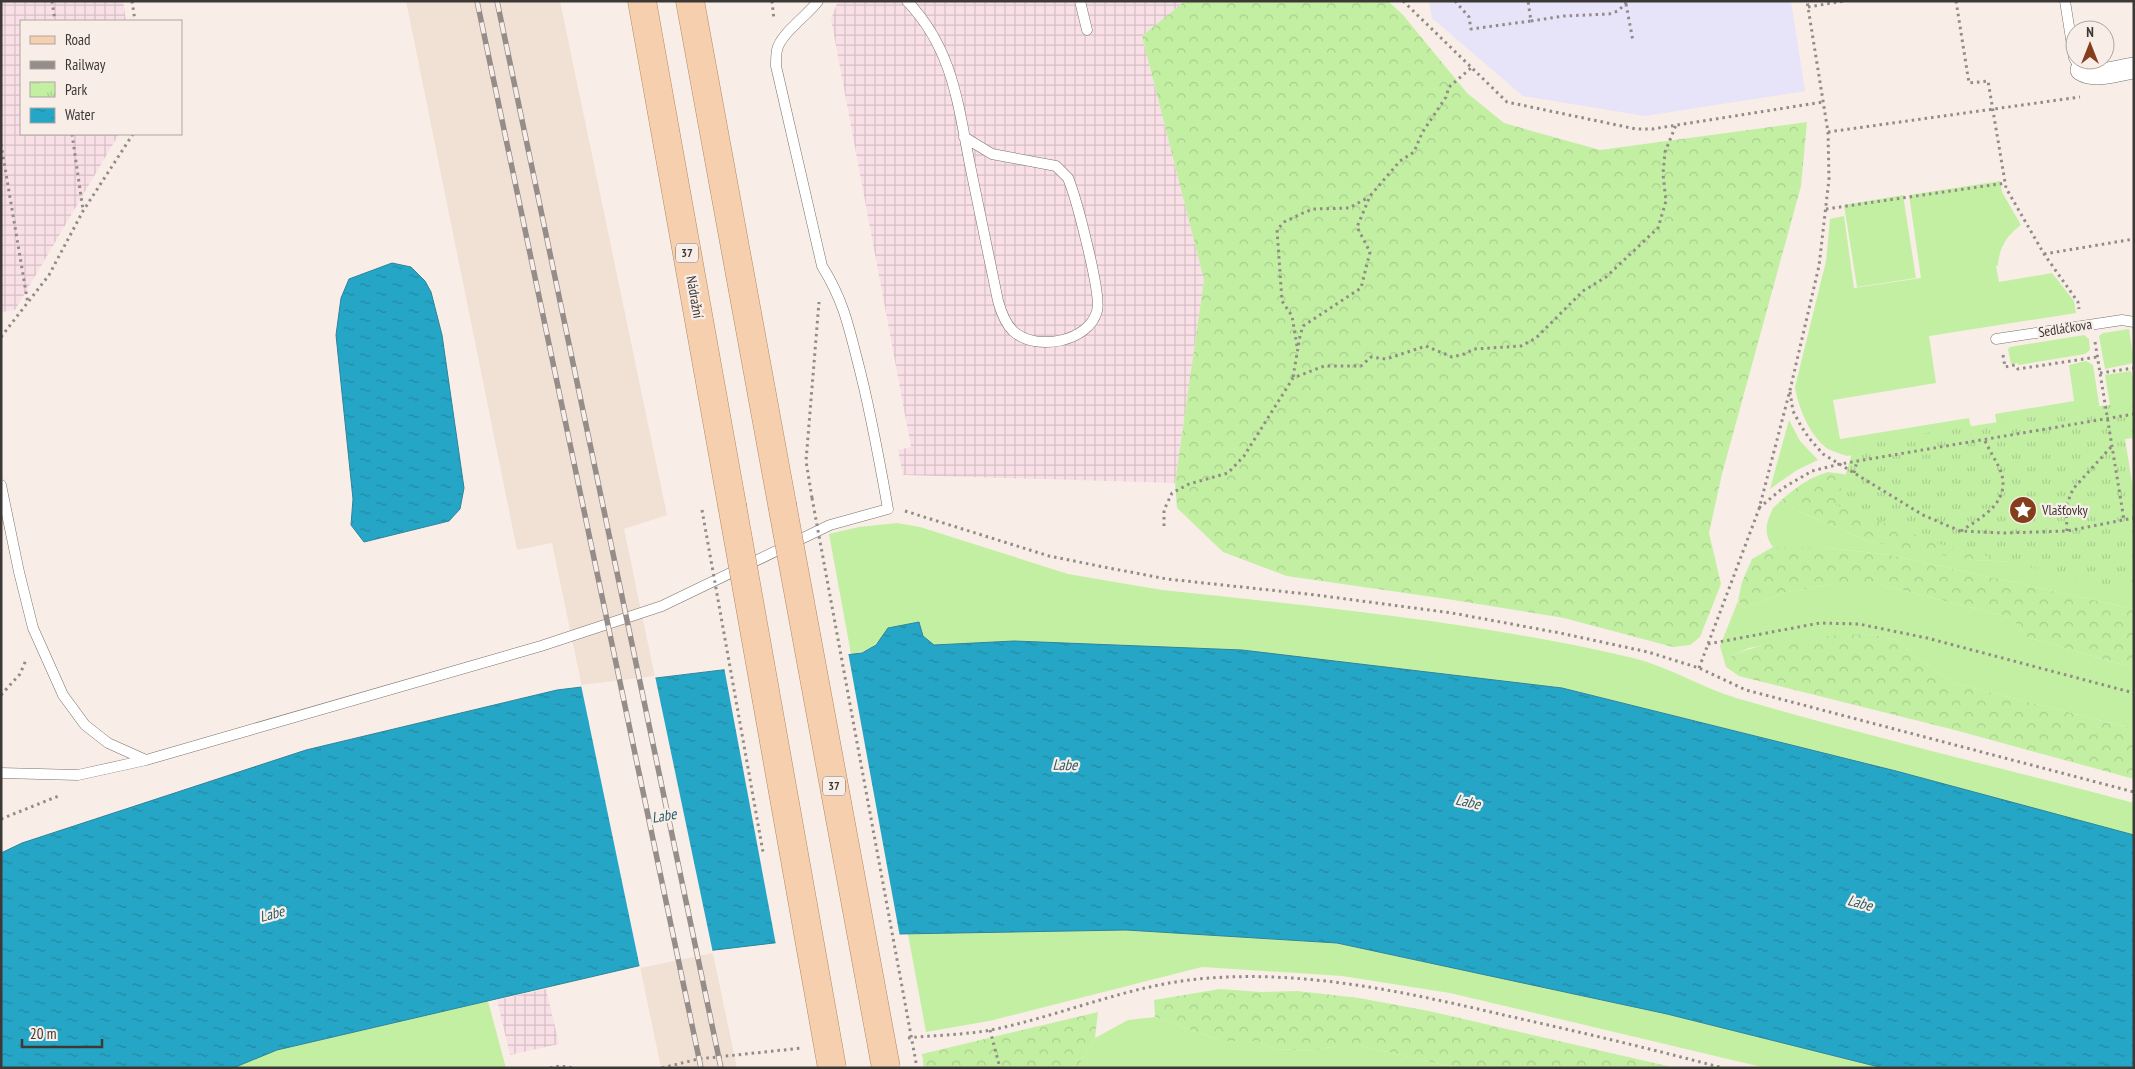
<svg xmlns="http://www.w3.org/2000/svg" width="2135" height="1069" font-family="'PT Sans Narrow',sans-serif">
<style>
.built{fill:#f1e1d5}
.industrial{fill:url(#industrial-grid)}
.education{fill:#e7e3f9}
.grass{fill:#c3efa3}
.forest{fill:url(#forest-crowns)}
.park{fill:url(#park-tufts)}
.water{fill:url(#water-ripples);stroke:#2d859b}
.pier{fill:#f8eee7}
.lines{fill:none;stroke-linecap:round;stroke-linejoin:round}
.lane-casing{stroke:#79716a;stroke-width:11}
.street-casing{stroke:#79716a;stroke-width:22}
.primary-casing{stroke:#b18761;stroke-width:29}
.path{stroke:#928b87;stroke-width:3;stroke-dasharray:2.5 4;stroke-linecap:butt}
.lane{stroke:#fff;stroke-width:10}
.street{stroke:#fff;stroke-width:21}
.primary{stroke:#f6d0ae;stroke-width:28}
.rail-casing{stroke:#948d89;stroke-width:5.5}
.rail{stroke:#f8eee7;stroke-width:4;stroke-dasharray:11;stroke-linecap:butt}
.primary-bridge-casing{stroke:#b18761;stroke-width:29;stroke-linecap:butt}
.path-bridge{stroke:#928b87;stroke-width:3;stroke-dasharray:2.5 4;stroke-linecap:butt}
.primary-bridge{stroke:#f6d0ae;stroke-width:28}
.labels{text-anchor:middle;stroke-width:4.5;stroke-linejoin:round;paint-order:stroke}
.shield{fill:#f8eee7;stroke:#746f6b;stroke-width:1}
.shield-label{font-size:12px;font-weight:bold;fill:#3c3836}
.street-label{font-size:14px;fill:#3c3836;stroke:#f8eee7}
.poi-label{font-size:14px;fill:#3c3836;stroke:#f8eee7;text-anchor:start}
.water-label{font-size:15px;font-style:italic;fill:#2b5c6a;stroke:#f8eee7}
</style>
<defs>
<pattern id="industrial-grid" width="8" height="8" patternUnits="userSpaceOnUse" patternTransform="scale(1.25)"><rect width="8" height="8" fill="#f9dfe6"/><path d="M0 4h8M4 0v8" fill="none" stroke="#d6c0c6"/></pattern>
<pattern id="forest-crowns" width="20" height="18" patternUnits="userSpaceOnUse" patternTransform="scale(1.25)"><rect width="20" height="18" fill="#c3efa3"/><path d="M2 6a3 3 0 1 1 6 0M12 15a3 3 0 1 1 6 0" fill="none" stroke="#a8ce8d"/></pattern>
<pattern id="park-tufts" width="24" height="20" patternUnits="userSpaceOnUse" patternTransform="scale(1.25)"><rect width="24" height="20" fill="#c3efa3"/><path d="M3 7l-1-3M5 7V3M7 7l1-3M15 17l-1-3M17 17v-4M19 17l1-3" fill="none" stroke="#a8ce8d"/></pattern>
<pattern id="water-ripples" width="26" height="14" patternUnits="userSpaceOnUse" patternTransform="scale(1.25)"><rect width="26" height="14" fill="#26a6c6"/><path d="M2 4q2-2 4 0t4 0M15 11q2-2 4 0t4 0" fill="none" stroke="#2288a2"/></pattern>
</defs>
<rect width="100%" height="100%" fill="#f8eee7"/>
<!-- built -->
<path class="built" d="M406 1H560L667 515 624 529 737 1068H661L552 543 517 550Z"/>
<!-- industrial -->
<path class="industrial" d="M1 1H123L126 21H21V134H119L15 310 1 312Z
M838 1H1185L1142 36 1204 280 1175 483 903 475 898 450 911 447 831 19Z
M546 989 559 1044 510 1055 497 1000Z"/>
<!-- education -->
<path class="education" d="M1429 1H1791L1805 91 1645 116 1523 96 1432 18Z"/>
<!-- grass -->
<path class="grass" d="M2000 181 2002 192 2021 225C2007 235 1999 248 1998 265L1996 266 1999 282 2052 273 2074 301 2076 313 1929 336 1936 383 1833 400 1840 439 1969 418 1973 436 1847 456C1839 453 1828 451 1822 444 1808 431 1798 406 1795 387L1826 261 1830 219 1844 216 1854 288 1921 278 1909 195Z
M1903 195 1916 278 1857 287 1844 205Z
M2129 329 2134 363 2105 369 2099 336 2103 333Z
M2084 335 2089 339 2090 350 2085 354 2019 365 2017 363 2011 364 2008 349 2010 347Z
M2086 361 2093 365 2100 410 1998 432 1995 414 2074 401 2069 365Z
M2131 371 2134 383V409L2111 411 2105 375Z
M1789 420 1800 441 1818 460 1797 470 1770 489Z
M1773 508H1791L1865 540 1974 560 2036 563 2134 548V609L1890 555 1821 547H1773C1763 533 1766 523 1773 508Z
M897 523 920 527 1068 574 1162 590C1320 607 1479 622 1633 658 1669 667 1701 687 1736 698 1868 736 2001 768 2134 803V835L1896 771 1562 688 1242 650 1014 641 934 645 923 636 920 623 888 628C878 643 870 652 851 654L829 534 859 527Z
M1832 584H1878L2012 618 2027 637 2134 668V729L1953 683 1918 659 1897 640 1870 634 1787 641 1749 648 1730 657 1726 667 1720 646 1738 601 1744 608 1783 593Z
M1126 930 1337 943 1667 1014 1883 1068H1766L1450 993 1342 976 1202 967 989 1021 926 1032 908 934Z
M488 1001 506 1068H233L277 1050Z
M1155 1017 1221 1041H1258L1276 1049 1313 1051 1336 1046H1361L1457 1068H1077L1095 1038 1128 1020Z"/>
<!-- forest -->
<path class="forest" d="M1185 1H1388L1403 15 1467 93 1504 123 1600 150 1807 122 1801 186 1722 474 1709 533 1721 584 1700 637 1690 645 1673 647 1564 618 1447 599 1287 576 1223 552 1177 508 1175 483 1204 280 1142 36Z
M1828 472 1843 474 2036 563 1974 560 1915 551 1865 540 1791 508H1773C1790 492 1805 479 1828 472Z
M1773 547H1821L1890 555 2134 609V668L2027 637 2012 618 1878 584H1832L1783 593 1744 608 1738 600 1742 582 1752 559Z
M1870 634 1897 640 1918 659 1953 683 2134 729V779L1951 729 1739 676 1726 667 1730 657C1773 637 1823 636 1870 634Z
M1220 989 1261 992 1297 991 1359 998 1429 1011 1676 1068H1457L1361 1046H1336L1313 1051 1276 1049 1258 1041H1221L1155 1017 1154 1000Z
M1098 1012 1095 1038 1077 1068H924L922 1054Z"/>
<!-- park -->
<path class="park" d="M2134 401V438L2125 439 2134 495V594L1940 544 1836 505 1855 444Z"/>
<!-- water -->
<path class="water" d="M392 263 411 267 425 281 431 292 442 335 464 488 460 509 449 521 364 542 351 525 353 499 336 335 341 298 349 279Z
M919 622 923 636 934 645 1014 641 1242 650 1562 688 1896 771 2134 835V1068H1883L1667 1014 1337 943 1126 930 841 935 698 952 277 1050 233 1068H1V853L22 843 306 750 557 690 862 653 876 645 888 628Z"/>
<!-- pier -->
<path class="pier" d="M848 652 900 937H841L776 945 724 667Z
M655 676 713 953 640 968 581 685Z"/>
<g class="lines">
<!-- lane casing -->
<g class="lane-casing">
<path id="lane" d="M907 1C954 50 958 106 971 170 980 213 989 257 998 301 1001 312 1005 323 1013 331 1036 352 1089 342 1097 311 1102 295 1076 197 1068 178L1056 166 992 154 964 137
M1080 1 1087 30
M2065 1 2074 58 2081 70
M1996 339 2122 320 2134 322
M1 485 19 572 33 628 63 695 85 725 108 743 146 760
M1 773 78 775 146 760 541 646 662 606 830 525 888 509C879 458 870 408 857 359 848 323 842 298 822 266L776 66C776 61 776 55 777 50 780 34 808 15 818 1"/>
</g>
<!-- street casing -->
<g class="street-casing">
<path id="street" d="M2081 70C2095 79 2118 70 2134 68"/>
</g>
<!-- primary casing -->
<g class="primary-casing">
<path id="primary" d="M642 1 732 505
M690 1 782 504"/>
</g>
<!-- path -->
<path class="path" d="M52 1 55 21
M132 1 135 21
M772 1 774 20
M1403 1 1507 102 1636 129H1652L1823 102
M1455 1 1469 17 1471 29 1531 21 1528 1
M1956 1 1969 83 1988 81 2006 188 2044 254 2078 302 2079 309
M1626 4 1633 41
M1808 7 1844 1
M1531 21 1564 16 1609 14 1618 11 1628 1
M1828 132 2080 97
M72 134 83 210
M1 144 28 304
M1826 209 2006 183
M2044 254 2134 239
M1 337 49 275 83 211 133 134
M2095 342 2124 520
M1297 346 1292 316 1282 301 1277 230 1284 222 1303 213 1313 209 1349 208 1369 197
M2003 355 2005 367 2015 365 2018 369 2097 357
M2100 373 2134 368
M1293 377 1300 336 1303 326 1361 288 1370 252 1357 227 1370 196 1400 161 1414 152 1422 133 1446 97 1449 87 1471 68
M1790 392 1793 411 1801 426 1809 438 1823 454 1923 515 1960 531 2004 533 2067 531 2134 518
M1854 473 1857 461
M812 498 806 461 819 302
M1759 508 1783 488 1812 471 1840 464 2134 414
M905 511 1049 556 1109 568 1167 579 1316 595 1452 613 1560 633 1648 652 1699 668 1746 690 2134 792
M1164 526V510L1172 493 1189 484 1228 473 1244 456 1293 378 1324 366H1361L1371 357 1386 359 1426 346 1452 357 1464 354 1474 349 1521 346 1536 338 1583 291 1606 277 1658 228 1666 201 1663 174 1665 152 1676 125
M1961 531C1984 516 2014 500 1999 467 1994 458 1989 449 1984 439
M2067 531 2066 506 2073 489 2111 447
M1708 644 1820 623 1859 624 1927 638 2134 693
M1699 668 1759 509 1790 390 1819 266 1829 179 1828 132 1807 1
M1 695 20 674 26 660
M1 819 61 795
M990 1030 1000 1068
M908 1038C935 1035 964 1035 991 1030 1060 1016 1127 986 1198 979 1303 969 1406 992 1508 1016 1580 1032 1652 1049 1723 1068
M550 1068 560 1066 574 1068
M662 1068 698 1059 802 1048"/>
<!-- lane -->
<use href="#lane" class="lane"/>
<!-- street -->
<use href="#street" class="street"/>
<!-- primary -->
<use href="#primary" class="primary"/>
<!-- rail casing -->
<g class="rail-casing">
<path id="rail" d="M477 1 701 1068
M497 1 721 1068"/>
</g>
<!-- rail -->
<use href="#rail" class="rail"/>
<!-- primary-bridge casing -->
<g class="primary-bridge-casing">
<path id="primary-bridge" d="M782 504 886 1068
M732 505 832 1068"/>
</g>
<!-- path-bridge -->
<path class="path-bridge" d="M812 498 917 1068
M702 510 763 852"/>
<!-- primary-bridge -->
<use href="#primary-bridge" class="primary-bridge"/>
</g>
<!-- icons -->
<defs>
<g id="sight-disc" transform="scale(1.4375)"><circle r="9.5" fill="#853e1c" stroke="#f8eee7"/><path d="M0-6L1.8-2.2L6-1.7L2.9 1.2L3.7 5.4L0 3.3L-3.7 5.4L-2.9 1.2L-6-1.7L-1.8-2.2Z" fill="#fff"/></g>
</defs>
<g fill-rule="evenodd">
<use href="#sight-disc" x="2023" y="510"/>
</g>
<g class="labels">
<!-- shield labels -->
<g class="shield">
<rect x="676" y="243.5" width="22" height="19" rx="4"/>
<rect x="823" y="776.5" width="22" height="19" rx="4"/>
</g>
<g class="shield-label">
<text x="687" y="257">37</text>
<text x="834" y="790">37</text>
</g>
<!-- street labels -->
<g class="street-label">
<text transform="translate(695 297) rotate(80)" y="5">Nádražní</text>
<text transform="translate(2065 328) rotate(-9)" y="5">Sedláčkova</text>
</g>
<!-- poi labels -->
<g class="poi-label">
<text x="2042" y="515">Vlašťovky</text>
</g>
<!-- water labels -->
<g class="water-label">
<text transform="translate(1065 765) rotate(1)" y="5">Labe</text>
<text transform="translate(1468 802) rotate(12)" y="5">Labe</text>
<text transform="translate(664 816) rotate(-10)" y="5">Labe</text>
<text transform="translate(1860 903) rotate(15)" y="5">Labe</text>
<text transform="translate(272 914) rotate(-15)" y="5">Labe</text>
</g>
</g>
<!-- border -->
<rect width="2135" height="1069" fill="none" stroke="#3c3836" stroke-width="5"/>
<!-- legend -->
<rect x="20" y="20" width="162" height="115" fill="#f8eee7" stroke="#ada5a0"/>
<rect x="30" y="36" width="25" height="8" fill="#f6d0ae" stroke="#ada5a0"/>
<text x="65" y="45" font-size="15" fill="#3c3836">Road</text>
<rect x="30" y="61" width="25" height="8" fill="#948d89" stroke="#ada5a0"/>
<text x="65" y="70" font-size="15" fill="#3c3836">Railway</text>
<rect x="30" y="82" width="25" height="15" fill="url(#park-tufts)" stroke="#ada5a0"/>
<text x="65" y="95" font-size="15" fill="#3c3836">Park</text>
<rect x="30" y="108" width="25" height="15" fill="url(#water-ripples)" stroke="#ada5a0"/>
<text x="65" y="120" font-size="15" fill="#3c3836">Water</text>
<!-- north arrow -->
<g transform="translate(2090 45)"><circle r="24" fill="#f8eee7" stroke="#ada5a0"/>
<path d="M0-4L9 19L0 12L-9 19Z" fill="#853e1c"/>
<text y="-8" font-size="14" font-weight="bold" text-anchor="middle" fill="#3c3836">N</text>
</g>
<!-- scale -->
<path d="M22 1039v8h80v-8" fill="none" stroke="#3c3836" stroke-width="2.5"/>
<text x="30" y="1039" font-size="15" fill="#3c3836" stroke="#f8eee7" stroke-width="4" paint-order="stroke">20 m</text>
</svg>
